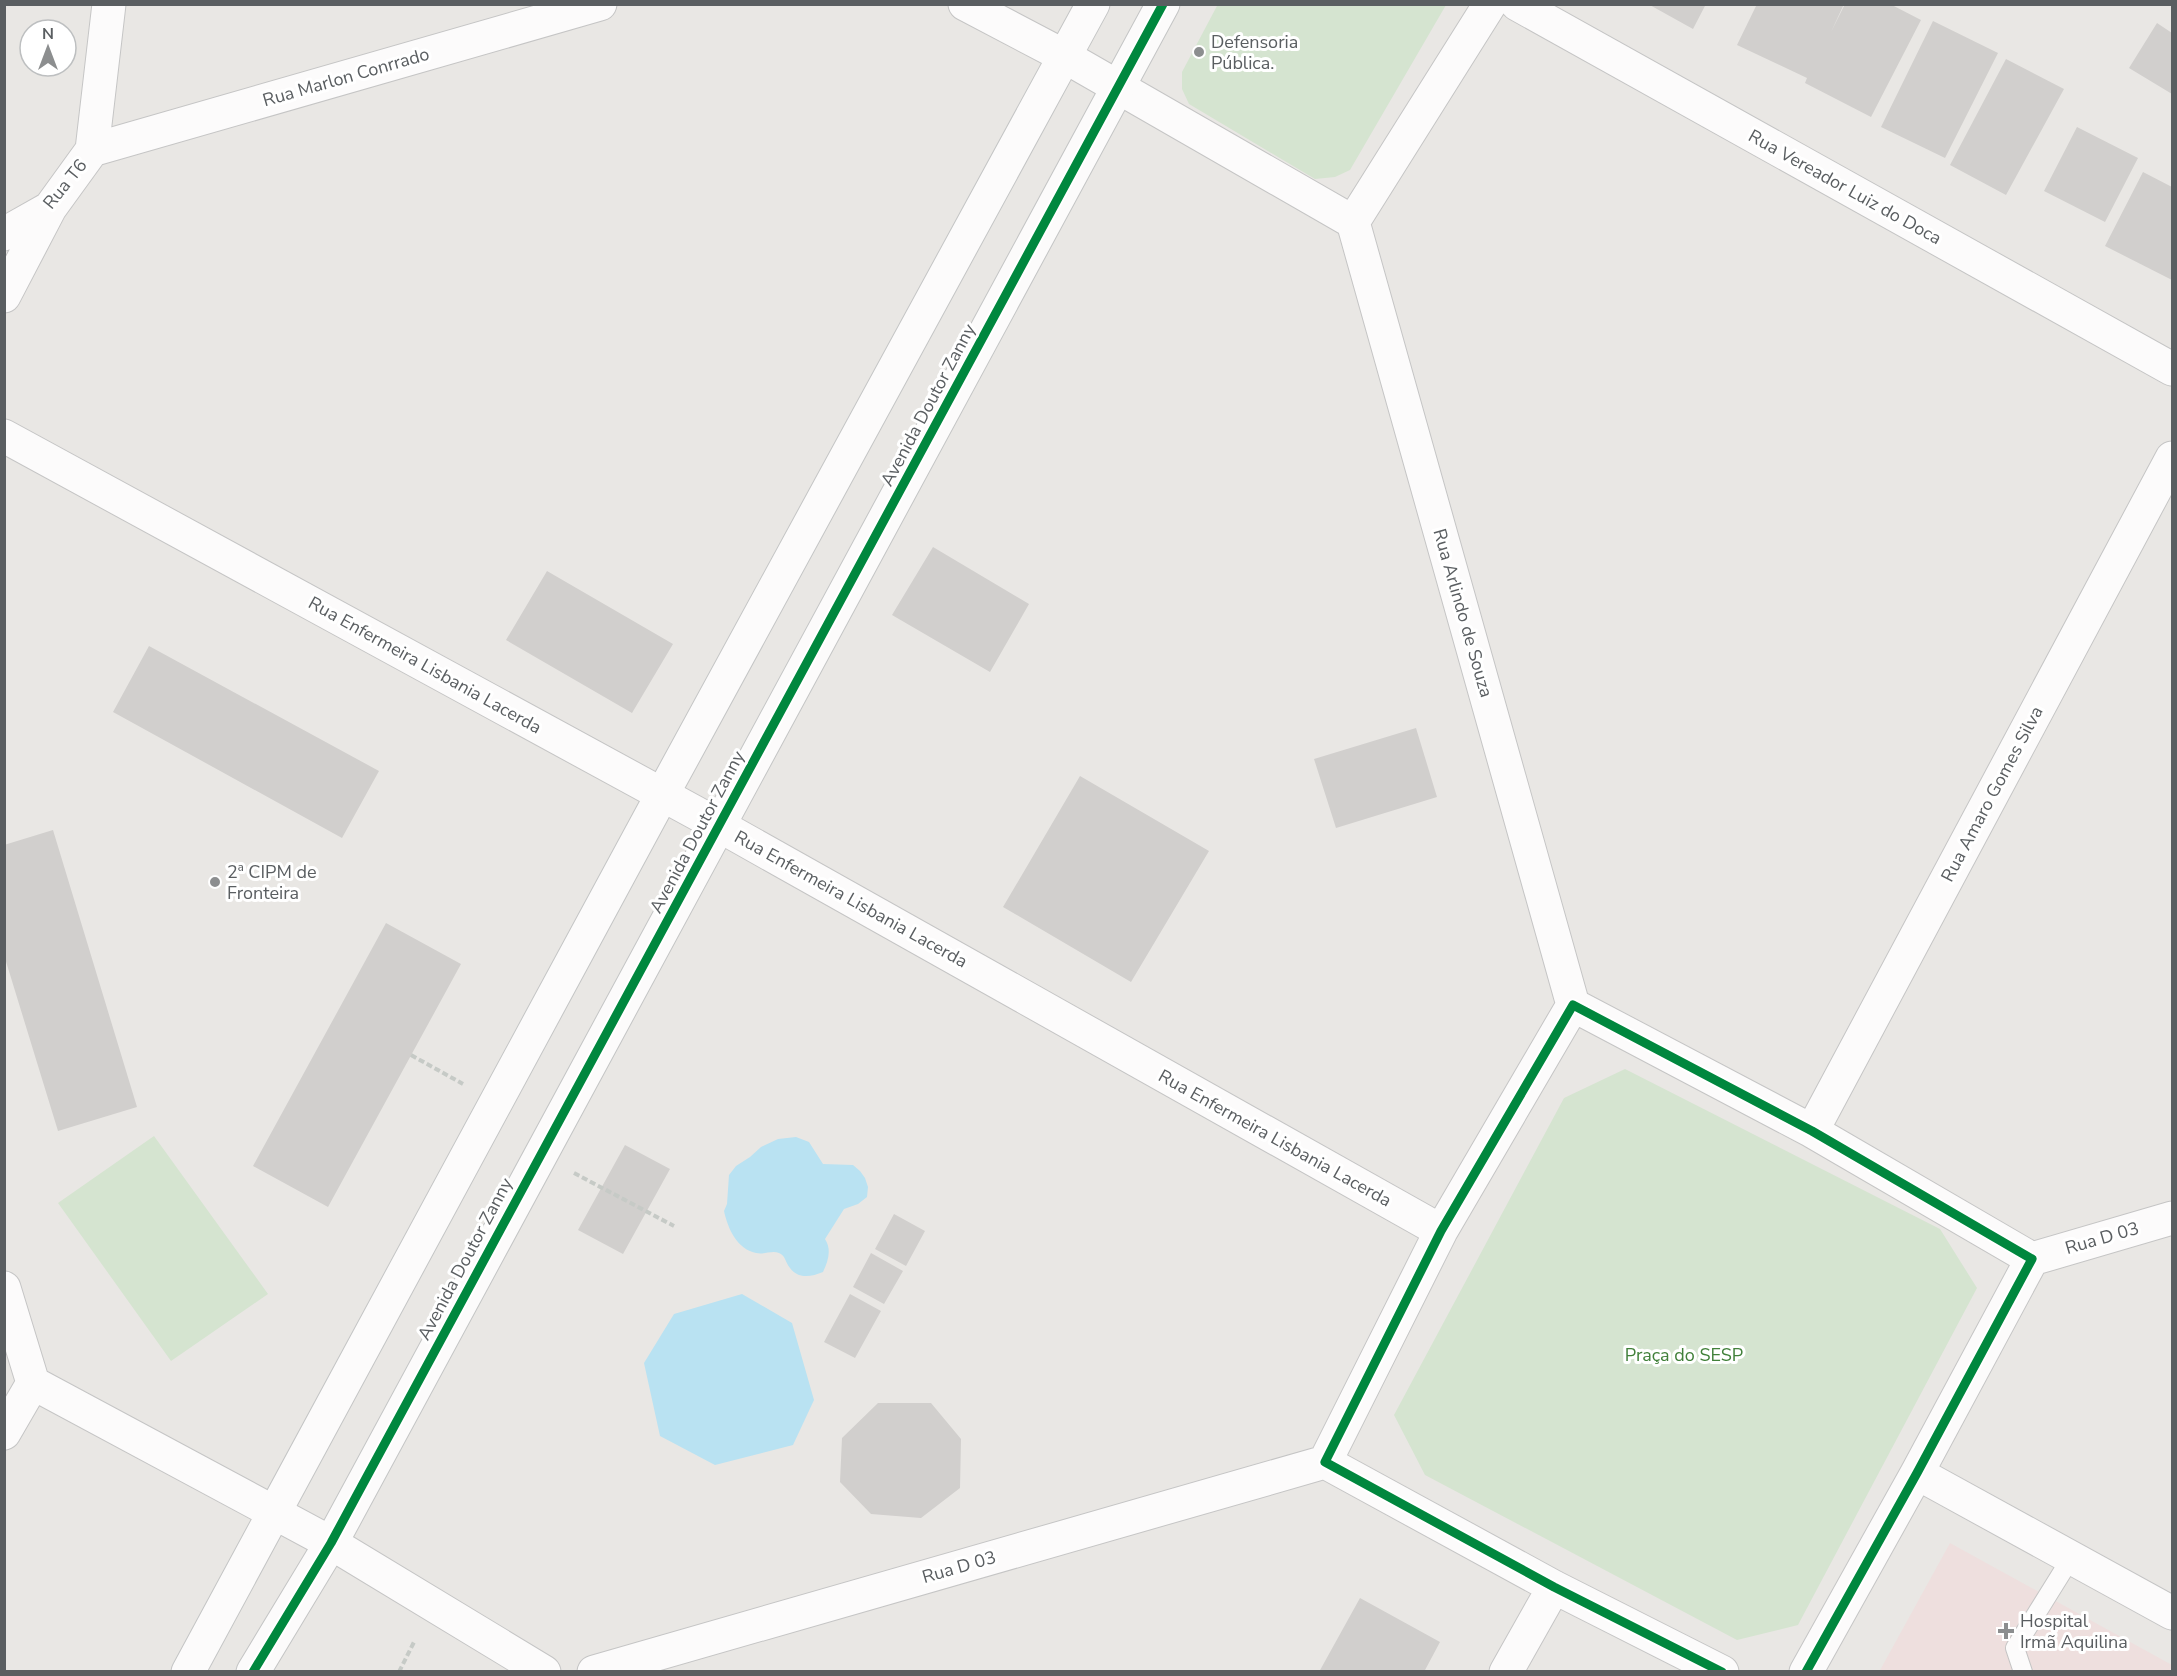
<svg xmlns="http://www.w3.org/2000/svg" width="2177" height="1676" font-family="'Nunito Sans',sans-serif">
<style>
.medical{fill:#eedfde}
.green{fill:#d5e4d0}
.water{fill:#b9e2f2}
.building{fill:#d1cfcd}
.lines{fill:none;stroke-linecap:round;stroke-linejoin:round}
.lane-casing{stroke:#c5c5c5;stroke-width:20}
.street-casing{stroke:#c5c5c5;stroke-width:35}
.secondary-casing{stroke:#c4c5c5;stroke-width:35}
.path{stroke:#c6cac6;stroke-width:4;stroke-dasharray:6 3;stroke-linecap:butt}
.lane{stroke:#fcfbfb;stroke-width:18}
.street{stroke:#fcfbfb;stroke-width:33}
.secondary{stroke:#fcfbfb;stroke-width:33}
.cycleway-casing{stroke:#fff;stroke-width:13}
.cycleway{stroke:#00873e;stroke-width:9}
.poi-dot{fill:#8c8e8f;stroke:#fff;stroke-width:2}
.labels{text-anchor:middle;stroke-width:6;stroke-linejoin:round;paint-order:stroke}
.poi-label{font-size:18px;fill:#5a5e61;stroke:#fff;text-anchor:start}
.street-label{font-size:18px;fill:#5a5e61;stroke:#fff}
.park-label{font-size:18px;fill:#41803a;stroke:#fff}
</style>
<rect width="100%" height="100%" fill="#e9e7e4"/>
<!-- medical -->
<path class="medical" d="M1950 1543 2172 1665V1672H1879Z"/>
<!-- green -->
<path class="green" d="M1218 4H1446V5L1350 170 1335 177 1315 179 1189 104 1182 89V72Z
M1625 1069 1940 1229 1977 1288 1798 1625 1737 1640 1425 1475 1394 1415 1564 1098Z
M154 1136 268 1294 171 1361 58 1203Z"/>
<!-- water -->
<path class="water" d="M796 1137 809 1142 823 1164 853 1165 860 1171 865 1178 868 1187 867 1197 858 1204 844 1209 825 1239C832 1250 828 1261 823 1272 811 1277 798 1279 790 1268 785 1262 786 1256 779 1253 772 1250 764 1255 756 1253 737 1249 728 1229 724 1211L727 1204 729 1175 736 1166 750 1157 761 1147 778 1139Z
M742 1294 792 1323 814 1400 793 1445 715 1465 660 1436 644 1363 674 1314Z"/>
<!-- building -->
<path class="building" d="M1648 4H1706L1693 29Z
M1757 4H1844L1831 32 1845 4H1890L1921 20 1871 117 1805 83 1807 78 1737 45Z
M1933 21 1998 53 1945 158 1881 127Z
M2157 23 2172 33V94L2129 68Z
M2006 59 2064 89 2006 195 1950 165Z
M2077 127 2138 158 2105 222 2044 191Z
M2143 172 2172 187V280L2105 246Z
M933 547 1029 604 990 672 892 615Z
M547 571 673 644 632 713 506 640Z
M149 646 379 771 342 838 113 712Z
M1416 728 1437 797 1336 828 1314 759Z
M1080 776 1209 851 1131 982 1003 907Z
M53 830 137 1107 58 1131 4 955V845Z
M386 923 461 964 328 1207 253 1166Z
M625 1145 670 1169 623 1254 578 1230Z
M894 1214 925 1231 906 1266 875 1249Z
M871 1253 903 1271 884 1304 853 1287Z
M850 1294 881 1311 855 1358 824 1342Z
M878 1403H931L961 1439 960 1488 921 1518 871 1514 840 1482 842 1438Z
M1360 1598 1440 1642 1424 1672H1319Z"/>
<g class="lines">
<!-- lane casing -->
<g class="lane-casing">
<path id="lane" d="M2023 1672 2015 1648 2071 1558"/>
</g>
<!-- street casing -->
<g class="street-casing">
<path id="street" d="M965 4 1064 56 1353 222 1490 4
M1517 4 2172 369
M92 150 600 4
M1353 222 1573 1005
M4 234 50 208 92 150 109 4
M4 296 50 208
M4 436 720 826 1441 1231
M1812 1131 2172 458
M2032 1259 2172 1218
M4 1288 33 1383
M33 1383 331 1543 544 1672
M4 1433 33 1383
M1917 1473 2172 1613
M594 1672 1325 1462
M1506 1672 1554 1587
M1722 1672 1554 1587 1325 1462 1441 1231 1573 1005 1812 1131 2032 1259 1917 1473 1806 1672"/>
</g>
<!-- secondary casing -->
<g class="secondary-casing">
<path id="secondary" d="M188 1672 662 795 1093 4
M253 1672 331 1543 1163 4"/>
</g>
<!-- path -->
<path class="path" d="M411 1055 463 1084
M574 1173 674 1226
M399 1672 415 1640"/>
<!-- lane -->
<use href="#lane" class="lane"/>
<!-- street -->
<use href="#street" class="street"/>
<!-- secondary -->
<use href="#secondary" class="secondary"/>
<!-- cycleway casing -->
<g class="cycleway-casing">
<path id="cycleway" d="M253 1672 331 1543 1163 4
M1722 1672 1554 1587 1325 1462 1441 1231 1573 1005 1812 1131 2032 1259 1917 1473 1806 1672"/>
</g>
<!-- cycleway -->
<use href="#cycleway" class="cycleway"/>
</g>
<!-- markers -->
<g class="poi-dot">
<circle cx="1199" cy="52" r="6"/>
<circle cx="215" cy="882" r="6"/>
<path d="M2003 1622h6v6h6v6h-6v6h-6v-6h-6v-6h6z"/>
</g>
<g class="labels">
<!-- poi labels -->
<g class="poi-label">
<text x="1211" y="48">Defensoria<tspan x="1211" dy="21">Pública.</tspan></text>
<text x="227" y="878">2ª CIPM de<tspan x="227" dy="21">Fronteira</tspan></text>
<text x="2020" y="1627">Hospital<tspan x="2020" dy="21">Irmã Aquilina</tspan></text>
</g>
<!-- street labels -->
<g class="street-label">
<text transform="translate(346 77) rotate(-16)" y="6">Rua Marlon Conrrado</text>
<text transform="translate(65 184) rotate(-51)" y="6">Rua T6</text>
<text transform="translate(1845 187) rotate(29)" y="6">Rua Vereador Luiz do Doca</text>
<text transform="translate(928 405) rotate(-62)" y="6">Avenida Doutor Zanny</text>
<text transform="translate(1463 613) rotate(74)" y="6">Rua Arlindo de Souza</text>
<text transform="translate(425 665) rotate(29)" y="6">Rua Enfermeira Lisbania Lacerda</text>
<text transform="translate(1992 794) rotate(-62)" y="6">Rua Amaro Gomes Silva</text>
<text transform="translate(697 832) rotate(-62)" y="6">Avenida Doutor Zanny</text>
<text transform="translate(851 899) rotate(29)" y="6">Rua Enfermeira Lisbania Lacerda</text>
<text transform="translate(1275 1138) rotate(29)" y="6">Rua Enfermeira Lisbania Lacerda</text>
<text transform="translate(2102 1238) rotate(-16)" y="6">Rua D 03</text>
<text transform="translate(465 1259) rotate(-62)" y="6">Avenida Doutor Zanny</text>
<text transform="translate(959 1567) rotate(-16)" y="6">Rua D 03</text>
</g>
<!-- park labels -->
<g class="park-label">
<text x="1684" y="1361">Praça do SESP</text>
</g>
</g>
<!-- border -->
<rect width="2177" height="1676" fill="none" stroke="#5a5e61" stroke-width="12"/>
<!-- north arrow -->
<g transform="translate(48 48)"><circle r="28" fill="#ffffff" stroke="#bdbfc0" stroke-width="1.5"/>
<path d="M0-4.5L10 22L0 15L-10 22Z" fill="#8c8e8f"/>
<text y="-9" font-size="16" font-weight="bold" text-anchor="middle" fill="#5a5e61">N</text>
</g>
</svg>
